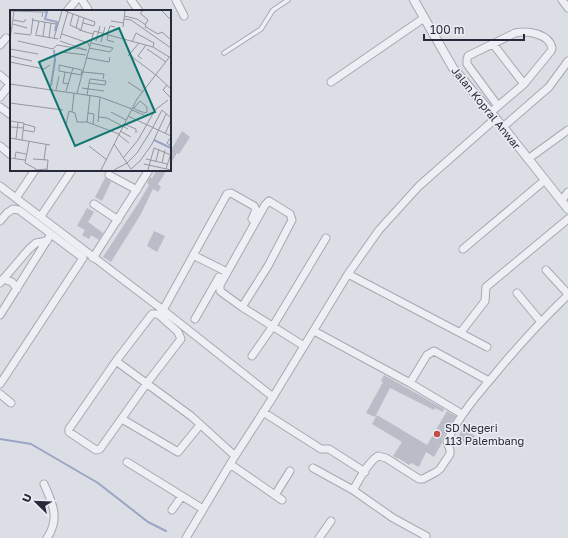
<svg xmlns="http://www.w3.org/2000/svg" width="568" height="538" font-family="'Golos Text',sans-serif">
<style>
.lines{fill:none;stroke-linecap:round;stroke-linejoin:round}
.stream{stroke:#99a5c3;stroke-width:2}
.building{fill:#babcc7}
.service-casing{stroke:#a6a8b2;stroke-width:5.5}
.minor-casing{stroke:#a6a8b2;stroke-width:9}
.tertiary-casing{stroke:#a6a8b2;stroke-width:10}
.service{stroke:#eeeff4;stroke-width:3.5}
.minor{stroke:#eeeff4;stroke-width:7}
.tertiary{stroke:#eeeff4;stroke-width:8}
.poi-dot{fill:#c44d47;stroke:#ebedf3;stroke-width:1.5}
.labels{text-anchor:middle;stroke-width:3;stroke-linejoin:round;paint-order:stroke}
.street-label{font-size:11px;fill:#272a3a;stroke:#ebedf3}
.poi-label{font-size:11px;fill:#272a3a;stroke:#ebedf3;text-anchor:start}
.inset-river{fill:none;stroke:#99a5c3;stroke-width:2}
.inset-road{fill:none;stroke:#9496a1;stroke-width:1}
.view{fill:#0f766e;fill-opacity:0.15;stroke:#0f766e;stroke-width:2}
.inset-edge{fill:none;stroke:#272a3a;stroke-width:2}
</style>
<rect width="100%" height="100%" fill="#dcdee5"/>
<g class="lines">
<!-- stream -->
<path class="stream" d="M0 439 31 444 98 483 148 522 166 531"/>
</g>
<!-- building -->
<path class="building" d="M182 131 190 137 179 154 177 153 170 165V152Z
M157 170H167L158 184 161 187 158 192 153 189 141 214 111 262 103 257 139 202 149 185 147 183 150 177 152 178Z
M105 178 111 182 102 201 95 197Z
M87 208 94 212 88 222 103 233 99 240 91 235 89 239 82 235 85 230 77 226Z
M154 231 165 236 157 252 147 246Z
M384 375 444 409 443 412 435 408 434 410 390 388 375 417 366 413 383 382 381 381Z
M447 411 456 416 447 429 442 439V443L434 457 426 452 419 467 411 463 409 465 398 458 397 459 393 456 402 442 372 424 377 415 427 445Z
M463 429 475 436 470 445 457 438Z"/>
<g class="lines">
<!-- service casing -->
<g class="service-casing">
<path id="service" d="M224 53 261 29 273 10 288 0"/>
</g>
<!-- minor casing -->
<g class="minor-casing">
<path id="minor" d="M82 0 89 11
M131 0 139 11
M176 0 184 16
M562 0 568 8
M67 11 76 0
M493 44 524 84
M0 45 6 38
M0 75 10 84
M331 82 424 18
M0 97 11 83
M0 107 11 115
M490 113 524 84 551 51 552 48C549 34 528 30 515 33L468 56 467 59V64L498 106
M503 127 549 87 568 61
M0 146 11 155
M528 159 568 130
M109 175 137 190
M0 186 163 310 273 397
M16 198 35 170
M562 200 568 192
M94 204 118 220
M41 216 72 170
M0 221 7 213 13 209 19 210 83 258 0 384
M463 249 545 180
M193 255 223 270
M93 258 149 170
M546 270 568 294
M348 274 487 347
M3 279 12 282 17 289
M0 283 29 249 36 243 47 241
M517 293 541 322
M242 307 268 266 292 220 290 214 269 201 265 205 220 285V291L242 307 304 346
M163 310 227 194 231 193 254 206 256 210 252 219
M152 314H157L159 315 178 332 181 339 147 383 100 449 96 450 69 432V429L116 361Z
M0 315 51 234
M195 319 219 277
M314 331 410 383 462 414
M461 332 485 301 486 287 568 219
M252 356 273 326 326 238
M116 361 191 416 235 456
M410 383 427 355 434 351 489 381
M0 394 11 403
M263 412 321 449H329L365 472
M122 419 178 452 200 425
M127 462 203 509
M230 464 282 500
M313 468 353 490
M44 484C53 504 60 519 47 538
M275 495 290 471
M172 510 182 496
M426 536 393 518 353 490C360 479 367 463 378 456L386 458 419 479H423L436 472 440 469 450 454V450L447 441C459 416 477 395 495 374 518 346 542 320 568 295
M186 538 235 456 273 397 348 274 379 230 419 186 495 119
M319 538 331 521"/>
</g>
<!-- tertiary casing -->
<g class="tertiary-casing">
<path id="tertiary" d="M414 0 453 68 503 127 568 209"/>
</g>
<!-- service -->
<use href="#service" class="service"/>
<!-- minor -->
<use href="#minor" class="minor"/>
<!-- tertiary -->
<use href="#tertiary" class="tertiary"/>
</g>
<!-- markers -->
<circle class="poi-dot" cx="437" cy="434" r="4"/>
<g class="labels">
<!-- street labels -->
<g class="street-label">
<text transform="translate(486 108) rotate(51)" y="4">Jalan Kopral Anwar</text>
</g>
<!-- poi labels -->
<g class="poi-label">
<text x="445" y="432">SD Negeri<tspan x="445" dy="13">113 Palembang</tspan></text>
</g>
</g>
<!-- overview -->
<g transform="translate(10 10)">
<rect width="161" height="161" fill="#dcdee5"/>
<path class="inset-river" d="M34 1 37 2 35 9 47 12 45 21M41 76 45 50 44 40M144 130 161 138"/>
<path class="inset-road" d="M0 1 33 2 32 7M55 1 85 12 84 16 73 13M133 1 130 3 138 10 135 15M152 1 161 10M63 4 60 15 71 20 74 8M114 6 127 9 136 15 135 18M114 9 121 10 161 38M3 10 14 12 16 9M22 10 46 14M101 11 114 13M3 14 17 18M113 17 115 1M136 17 148 24 152 22 161 30M66 18 69 6M69 20 83 24M4 23 21 25M21 24 23 8M26 24 29 11M52 24 78 33 79 36M25 25 48 29M97 25 100 16 105 17M98 25 97 30 104 32M33 26 35 12M39 28 41 13M44 28 52 1M50 29 58 1M0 30 4 1M8 31 43 39 47 35 77 40M50 31 76 40M86 31 90 16M91 32 95 17M122 32 126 23 144 33 143 37M79 38 100 42 103 38 81 33M0 39 28 44M137 39 156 52M51 42 76 45M0 46 22 51M118 46 129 33M121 46 146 65M77 48 99 52 100 47M132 49 128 46 136 35M0 52 34 59 40 55M49 55 72 60 71 65 49 61ZM55 62 53 73 59 74M73 62 94 64 93 69M146 65 161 79M118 72 133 82M0 74 90 87 122 99M157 75 153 80 161 88M72 78 94 81M46 80 49 66M56 81 63 58M67 83 84 21 143 37 159 47M77 85 79 73 80 69 96 71 95 75 79 73M0 93 53 100M123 98 129 101 136 103 137 102V97L130 91 124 98M122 100 136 106M62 102 64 83M101 102 116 110M78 103 84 104 83 114M118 106 161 126M89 107 97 108 118 119M0 111 14 113 12 130M77 112 80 85M88 112 90 87M114 114 126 119V123M56 115 59 101 65 103 67 112H77L109 124M1 117 13 118M142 119 152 100 161 108M13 120 24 122 25 117 14 114M110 121 121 127M155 124 161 110M109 125 119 133M161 127 157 133 161 136M0 128 40 135M6 129 8 112M19 132 15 153 26 159M104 134 121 159M79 136 97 150M114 147 128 130 145 100 158 90M0 148 15 150M5 148 6 142 16 144M23 149 38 150 37 160M136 149 157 154M34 150 36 135M146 151 149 139M117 153 127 143 142 119M152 153 155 140M134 154 161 160M121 159 130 151 142 134 156 104M156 159 161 143M25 160 37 159M91 160 127 89 161 45M104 160 117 153M138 160 144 138 161 145"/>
<path class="view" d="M109 18 145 102 65 136 29 52Z"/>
<rect width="161" height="161" class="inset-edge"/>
</g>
<!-- north arrow -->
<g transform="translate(36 502) rotate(293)" stroke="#ebedf3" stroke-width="3" paint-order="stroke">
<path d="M0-3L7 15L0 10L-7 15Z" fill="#272a3a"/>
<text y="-6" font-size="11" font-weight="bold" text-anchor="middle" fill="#272a3a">U</text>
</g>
<!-- scale -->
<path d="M424 34v6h100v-6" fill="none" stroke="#272a3a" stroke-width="2"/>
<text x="430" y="34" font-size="12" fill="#272a3a" stroke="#ebedf3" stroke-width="3" paint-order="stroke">100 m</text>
</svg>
